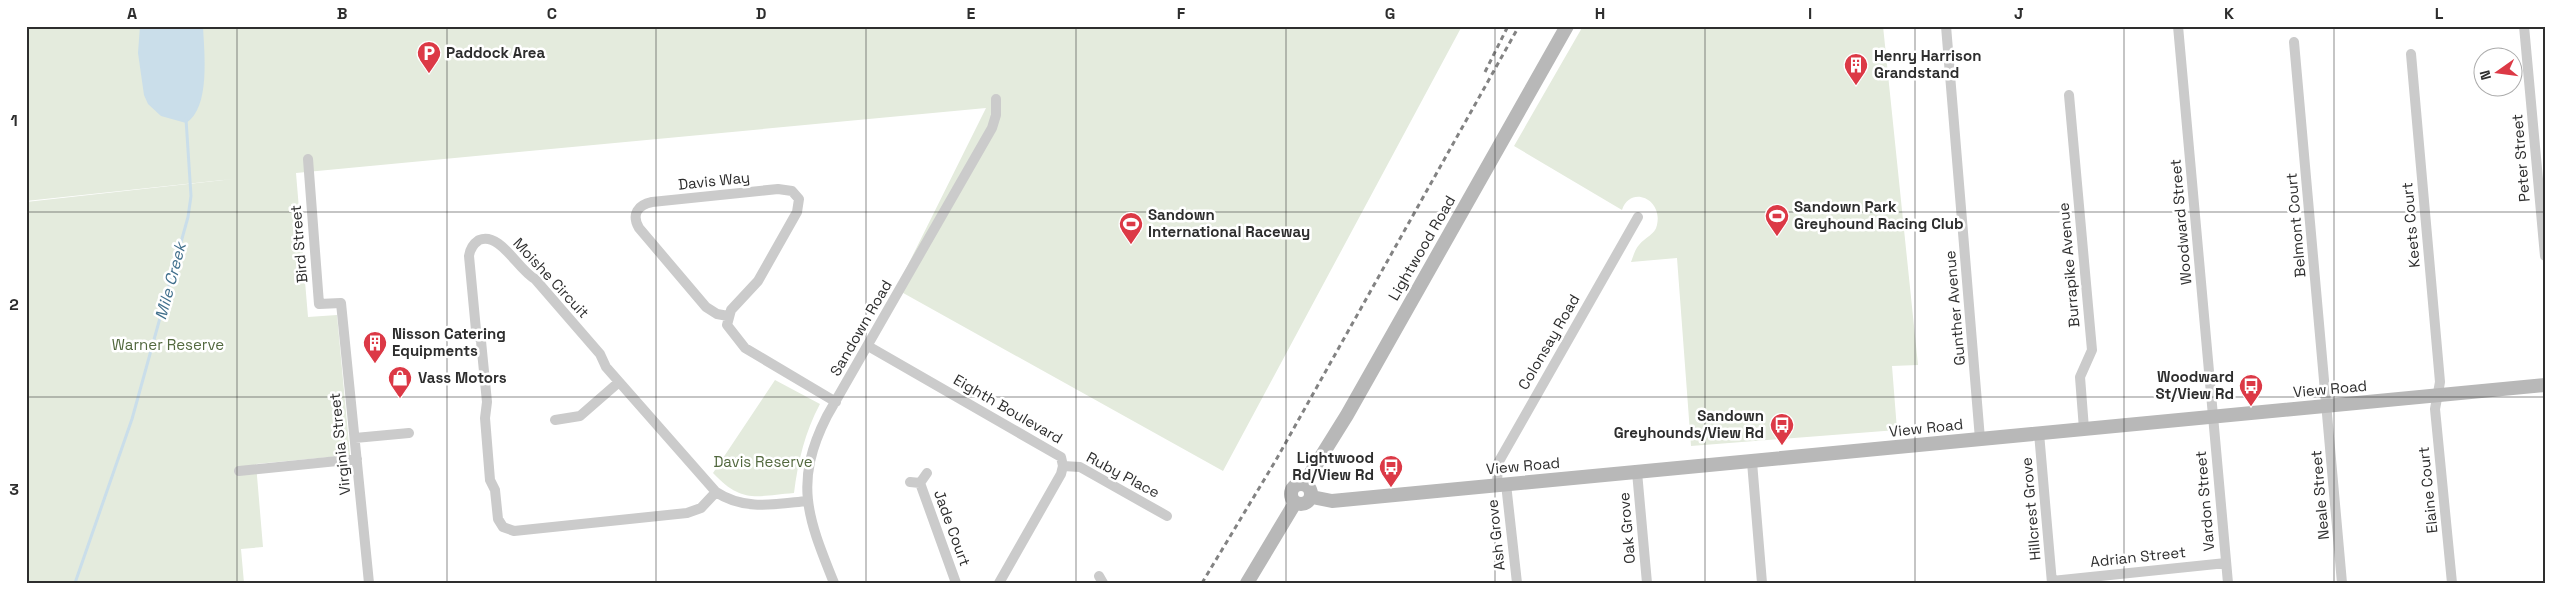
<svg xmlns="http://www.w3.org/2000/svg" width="2571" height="609" font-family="'Space Grotesk',sans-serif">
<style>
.green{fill:#e4ebdd}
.water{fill:#cadeea}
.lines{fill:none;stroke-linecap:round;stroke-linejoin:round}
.stream{stroke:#cadeea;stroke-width:3}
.street{stroke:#cbcbcb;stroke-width:10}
.secondary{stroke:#b8b8b8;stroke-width:14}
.rail{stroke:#838383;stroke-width:3;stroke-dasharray:5 4;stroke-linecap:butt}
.grid{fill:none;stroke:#2e2e2e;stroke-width:1;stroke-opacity:0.55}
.labels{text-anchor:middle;stroke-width:5;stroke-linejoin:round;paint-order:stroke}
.poi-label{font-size:15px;font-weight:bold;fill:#2e2e2e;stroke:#fff;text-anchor:start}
.street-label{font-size:15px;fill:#2e2e2e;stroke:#fff}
.park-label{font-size:15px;fill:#52683e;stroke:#fff}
.water-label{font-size:16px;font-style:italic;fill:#406f8c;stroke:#fff}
.neatline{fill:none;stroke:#2e2e2e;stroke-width:2}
.grid-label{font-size:16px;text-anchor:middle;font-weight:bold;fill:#2e2e2e}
</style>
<rect width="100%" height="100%" fill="#fff"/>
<!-- green -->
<path class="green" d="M26 26H1462L1223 471 896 289 986 108 296 173 308 317 337 315 350 455 256 464 263 547 241 549 244 583H26V202L242 178 26 201Z
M1583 26H1883L1918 365 1892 366 1897 430 1691 446 1677 258 1631 262C1633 257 1635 249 1639 245 1645 237 1655 235 1657 225 1663 198 1630 185 1622 210L1514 146Z
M775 380 820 404C805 432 798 461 794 493 756 496 742 504 713 473Z"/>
<!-- water -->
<path class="water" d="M140 26H203C204 51 211 108 186 123L161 116 148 104 144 95 138 53Z"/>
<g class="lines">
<!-- stream -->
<path class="stream" d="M75 583 132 419 188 217 191 196 186 119"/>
<!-- street -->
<path class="street" d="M1946 26 1980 439
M2178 26 2228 583
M2524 26 2545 256
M2294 42 2342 583
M2411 54 2440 382 2435 409 2452 583
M2069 95 2092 350 2080 377 2084 429
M308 159 319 304 341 303 369 583
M728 316 717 314 706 307 639 228C631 214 638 205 652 202L778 189 792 191 799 199 797 212 758 281 731 310 727 325 745 348 836 402
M868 346 1061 457 1063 466 1061 474 999 583
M555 420 580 416 619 382
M2039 433 2052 583
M355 438 409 433
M1752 462 1762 583
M1063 466 1080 467 1167 516
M239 471 357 459
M1637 472 1647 583
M910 482 920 483 927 473
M920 483 956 583
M1506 484 1517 583
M1497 485 1498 463 1638 217
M716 492 701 508 687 513 514 531 503 527 498 519 495 490 490 480 485 418 487 402 481 341 476 330 469 256C470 249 473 244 479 240 500 231 518 270 535 279L600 354 606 367 716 492C744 511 776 504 807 501
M1099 576 1103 583
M2052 581 2226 563
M834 583C808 518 793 483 827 416L992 128 996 115V99"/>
<!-- secondary -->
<path class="secondary" d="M1291 494a10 10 0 1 1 20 0a10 10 0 1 1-20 0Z
M1304 484 1347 415 1567 26
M1312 497 1332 501 2545 385
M1247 583 1295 503"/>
<!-- rail -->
<path class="rail" d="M1485 72 1508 26
M1202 583 1276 460 1519 26"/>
</g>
<!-- grid -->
<path class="grid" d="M237 26V583M447 26V583M656 26V583M866 26V583M1076 26V583M1286 26V583M1495 26V583M1705 26V583M1915 26V583M2124 26V583M2334 26V583M26 212H2545M26 397H2545"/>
<!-- icons -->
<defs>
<g id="parking-pin" transform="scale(1.25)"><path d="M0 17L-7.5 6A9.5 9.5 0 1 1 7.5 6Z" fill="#dc3946" stroke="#fff"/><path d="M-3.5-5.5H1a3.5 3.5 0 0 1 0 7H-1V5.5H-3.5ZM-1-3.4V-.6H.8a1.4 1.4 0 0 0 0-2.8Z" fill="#fff"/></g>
<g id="building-pin" transform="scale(1.25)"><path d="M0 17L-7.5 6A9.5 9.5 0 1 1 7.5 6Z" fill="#dc3946" stroke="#fff"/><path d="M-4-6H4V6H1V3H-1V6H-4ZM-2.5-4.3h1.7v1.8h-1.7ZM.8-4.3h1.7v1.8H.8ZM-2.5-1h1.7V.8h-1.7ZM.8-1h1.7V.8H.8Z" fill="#fff"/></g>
<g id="stadium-pin" transform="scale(1.25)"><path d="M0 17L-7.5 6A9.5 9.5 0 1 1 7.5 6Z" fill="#dc3946" stroke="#fff"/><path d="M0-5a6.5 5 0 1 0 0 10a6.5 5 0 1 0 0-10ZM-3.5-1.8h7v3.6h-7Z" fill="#fff"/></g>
<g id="shop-pin" transform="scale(1.25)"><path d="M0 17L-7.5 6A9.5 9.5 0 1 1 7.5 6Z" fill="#dc3946" stroke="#fff"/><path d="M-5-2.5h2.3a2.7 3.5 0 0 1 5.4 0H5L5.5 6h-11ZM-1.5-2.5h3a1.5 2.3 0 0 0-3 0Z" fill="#fff"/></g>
<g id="bus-pin" transform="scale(1.25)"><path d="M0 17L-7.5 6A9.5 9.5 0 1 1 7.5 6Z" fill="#dc3946" stroke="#fff"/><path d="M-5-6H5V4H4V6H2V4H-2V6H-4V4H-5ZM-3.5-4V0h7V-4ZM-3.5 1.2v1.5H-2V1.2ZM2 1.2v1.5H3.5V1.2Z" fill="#fff"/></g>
</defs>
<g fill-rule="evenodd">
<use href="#parking-pin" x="429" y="53"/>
<use href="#building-pin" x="1856" y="65"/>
<use href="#stadium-pin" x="1777" y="216"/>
<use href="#stadium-pin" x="1131" y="224"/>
<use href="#building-pin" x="375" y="343"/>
<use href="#shop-pin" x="400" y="378"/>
<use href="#bus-pin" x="2251" y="386"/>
<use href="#bus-pin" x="1782" y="425"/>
<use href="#bus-pin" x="1391" y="467"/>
</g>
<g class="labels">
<!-- poi labels -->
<g class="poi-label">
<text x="446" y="58">Paddock Area</text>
<text x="1874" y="61">Henry Harrison<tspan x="1874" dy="17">Grandstand</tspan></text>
<text x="1794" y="212">Sandown Park<tspan x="1794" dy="17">Greyhound Racing Club</tspan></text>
<text x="1148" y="220">Sandown<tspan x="1148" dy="17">International Raceway</tspan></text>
<text x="392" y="339">Nisson Catering<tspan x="392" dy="17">Equipments</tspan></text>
<text x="2234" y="382" text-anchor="end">Woodward<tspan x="2234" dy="17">St/View Rd</tspan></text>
<text x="418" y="383">Vass Motors</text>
<text x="1764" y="421" text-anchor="end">Sandown<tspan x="1764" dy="17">Greyhounds/View Rd</tspan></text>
<text x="1374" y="463" text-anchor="end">Lightwood<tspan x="1374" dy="17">Rd/View Rd</tspan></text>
</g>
<!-- street labels -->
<g class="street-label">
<text transform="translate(2521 158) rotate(-95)" y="5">Peter Street</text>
<text transform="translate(714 181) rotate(-6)" y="5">Davis Way</text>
<text transform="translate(2181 222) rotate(-95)" y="5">Woodward Street</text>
<text transform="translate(2296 225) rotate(-95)" y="5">Belmont Court</text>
<text transform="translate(2411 225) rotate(-95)" y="5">Keets Court</text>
<text transform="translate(299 244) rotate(-95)" y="5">Bird Street</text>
<text transform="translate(1422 248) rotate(-60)" y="5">Lightwood Road</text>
<text transform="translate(2069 265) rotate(-95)" y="5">Burrapike Avenue</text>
<text transform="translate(551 278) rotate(47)" y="5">Moishe Circuit</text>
<text transform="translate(1955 308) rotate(-95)" y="5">Gunther Avenue</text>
<text transform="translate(861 328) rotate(-60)" y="5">Sandown Road</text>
<text transform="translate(1549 342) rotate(-60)" y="5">Colonsay Road</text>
<text transform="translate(2330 389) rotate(-5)" y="5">View Road</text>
<text transform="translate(1008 409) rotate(30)" y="5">Eighth Boulevard</text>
<text transform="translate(1926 428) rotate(-6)" y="5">View Road</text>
<text transform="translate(340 444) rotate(-96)" y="5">Virginia Street</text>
<text transform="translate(1523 466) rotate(-5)" y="5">View Road</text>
<text transform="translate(1123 475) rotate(28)" y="5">Ruby Place</text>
<text transform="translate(2428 490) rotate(-96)" y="5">Elaine Court</text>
<text transform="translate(2320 495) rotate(-95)" y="5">Neale Street</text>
<text transform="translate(2205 501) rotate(-95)" y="5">Vardon Street</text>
<text transform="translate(2031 509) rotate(-95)" y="5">Hillcrest Grove</text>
<text transform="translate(952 528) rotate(70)" y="5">Jade Court</text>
<text transform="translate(1627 528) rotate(-95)" y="5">Oak Grove</text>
<text transform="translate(1496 535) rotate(-96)" y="5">Ash Grove</text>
<text transform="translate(2138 557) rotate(-6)" y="5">Adrian Street</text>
</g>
<!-- park labels -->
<g class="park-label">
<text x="168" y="350">Warner Reserve</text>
<text x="763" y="467">Davis Reserve</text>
</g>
<!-- water labels -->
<g class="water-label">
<text transform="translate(170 281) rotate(-75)" y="6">Mile Creek</text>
</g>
</g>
<!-- border -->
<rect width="2571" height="609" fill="none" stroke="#ffffff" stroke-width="55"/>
<!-- north arrow -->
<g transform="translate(2498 72) rotate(256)"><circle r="24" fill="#ffffff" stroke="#ababab"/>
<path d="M0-4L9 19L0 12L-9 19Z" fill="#dc3946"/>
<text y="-8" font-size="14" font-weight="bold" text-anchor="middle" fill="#2e2e2e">N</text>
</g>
<rect x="28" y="28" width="2516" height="554" class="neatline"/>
<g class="grid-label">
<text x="132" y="19">A</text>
<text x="342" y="19">B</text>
<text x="552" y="19">C</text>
<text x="761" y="19">D</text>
<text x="971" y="19">E</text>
<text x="1181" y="19">F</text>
<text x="1390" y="19">G</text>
<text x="1600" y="19">H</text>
<text x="1810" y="19">I</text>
<text x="2019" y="19">J</text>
<text x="2229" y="19">K</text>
<text x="2439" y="19">L</text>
<text x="14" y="126">1</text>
<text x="14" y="310">2</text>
<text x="14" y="495">3</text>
</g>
</svg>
